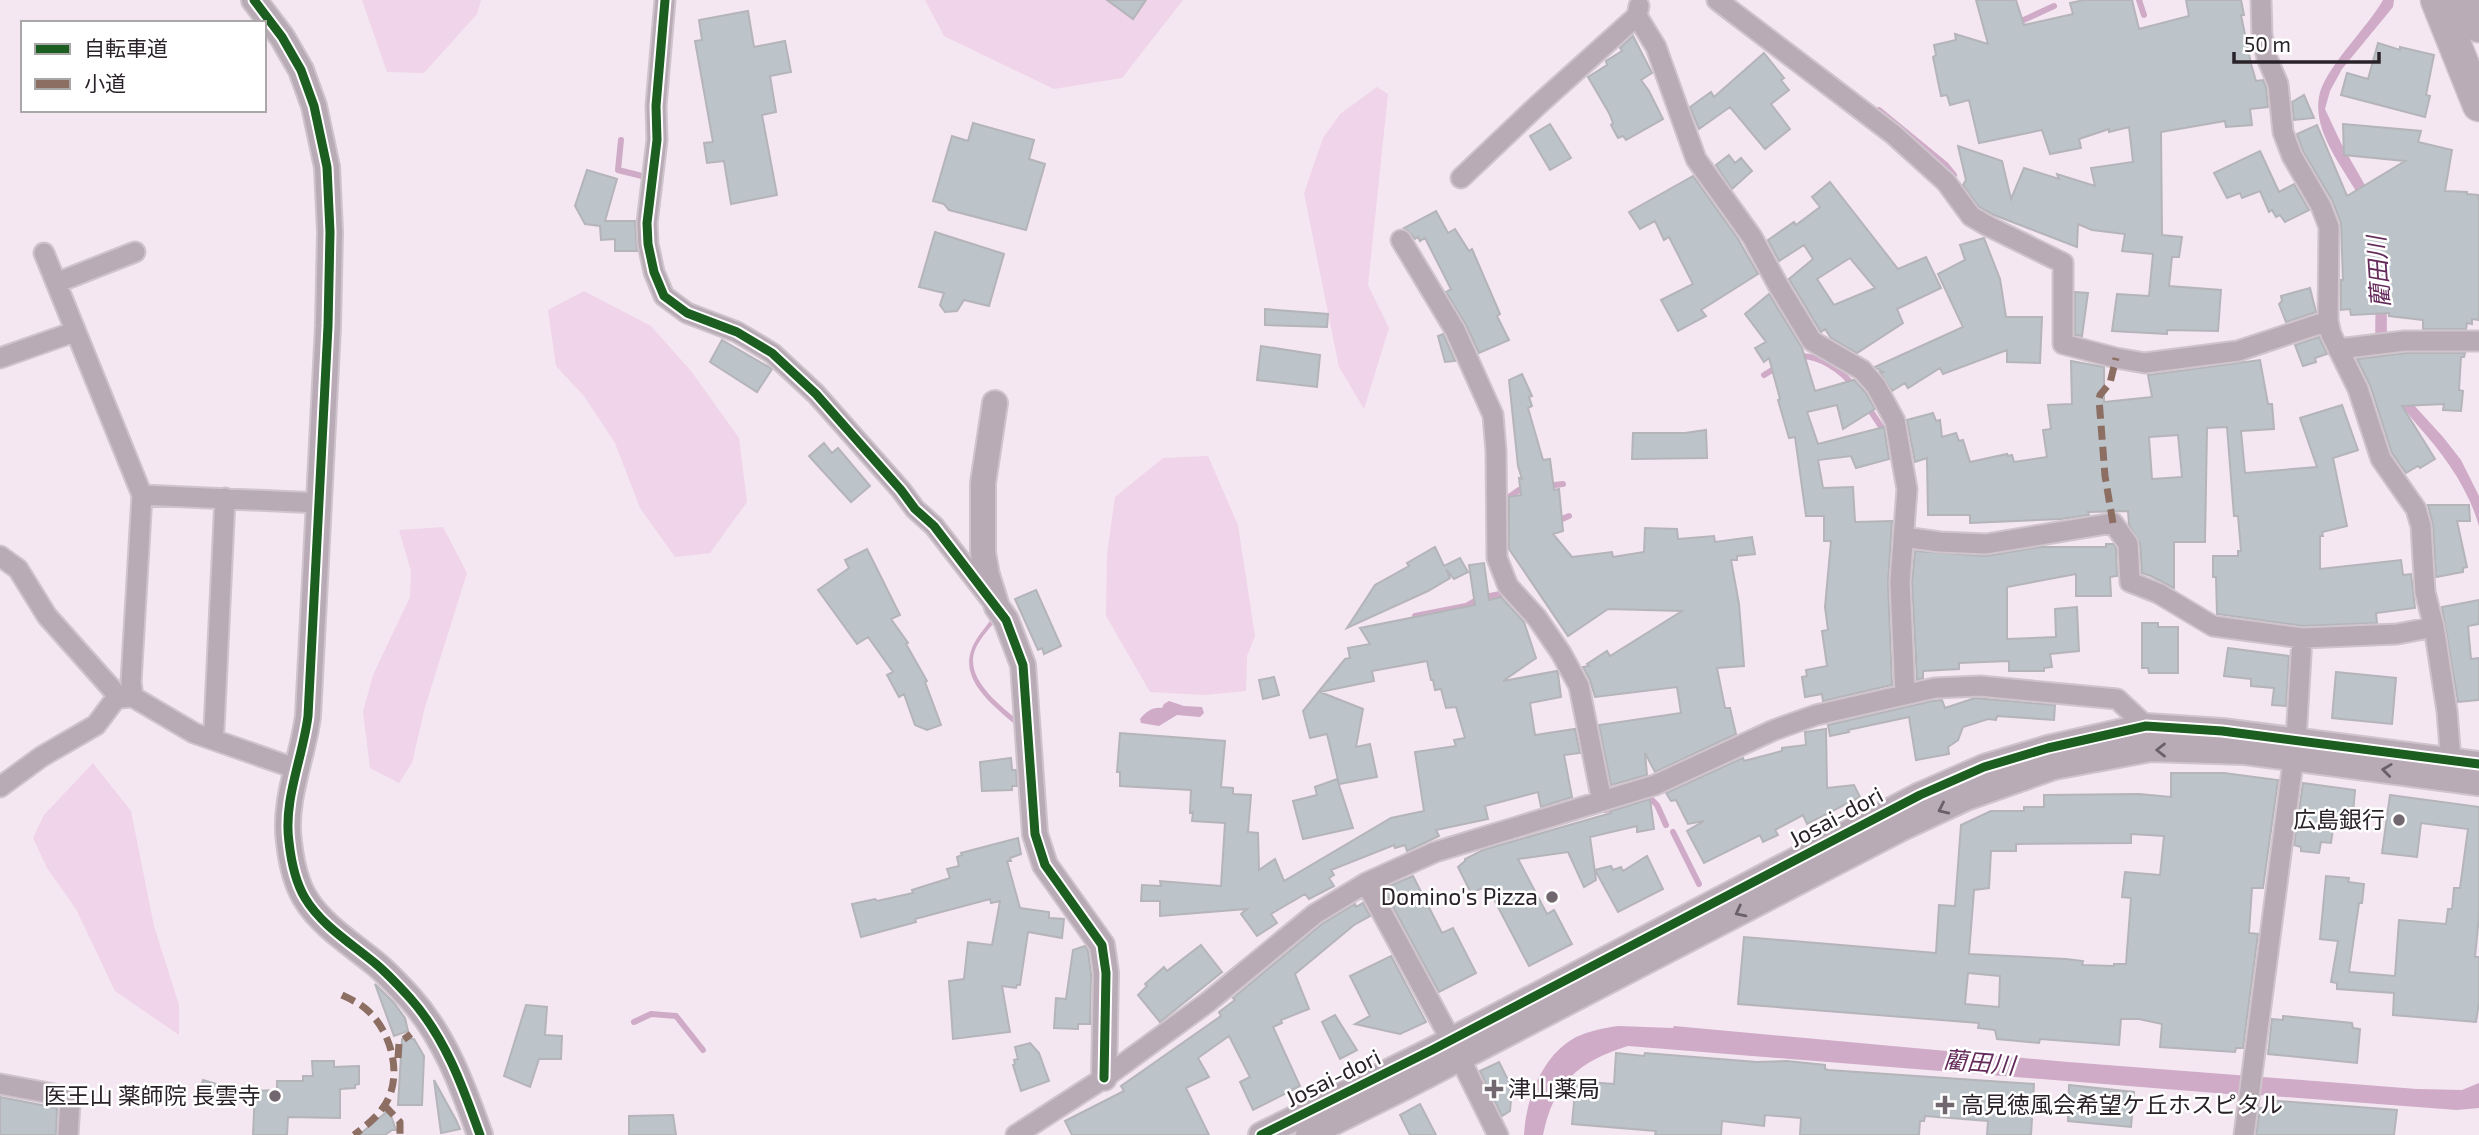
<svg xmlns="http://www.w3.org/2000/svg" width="2479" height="1135" font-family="'Exo 2','Noto Sans JP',sans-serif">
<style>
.green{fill:#f0d4e9}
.water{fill:#cfabc8}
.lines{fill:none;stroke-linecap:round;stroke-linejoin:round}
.stream{stroke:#cfabc8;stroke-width:6}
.building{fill:#bcc4ca;stroke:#b4b4b9;stroke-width:2;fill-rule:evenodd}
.minor-casing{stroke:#cfc4cc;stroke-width:23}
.tertiary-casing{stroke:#cfc4cc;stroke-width:28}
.primary-casing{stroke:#cfc4cc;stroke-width:35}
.minor{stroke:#b8abb5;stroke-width:19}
.tertiary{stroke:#b8abb5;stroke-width:24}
.primary{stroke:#baacb7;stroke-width:32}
.quiet{stroke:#8d6e63;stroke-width:7;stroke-dasharray:14 7;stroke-linecap:butt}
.cycleway-casing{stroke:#fff;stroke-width:13}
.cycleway{stroke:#1b5e20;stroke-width:9}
.oneway{stroke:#6a6068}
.poi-dot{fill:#71676f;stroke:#fff;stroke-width:2.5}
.labels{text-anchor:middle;stroke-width:5;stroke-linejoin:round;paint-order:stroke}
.street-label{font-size:23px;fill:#2a2229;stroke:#fff}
.poi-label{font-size:23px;fill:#2a2229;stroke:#fff;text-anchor:end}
.water-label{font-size:24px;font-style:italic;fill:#632a5a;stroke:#fff}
</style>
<rect width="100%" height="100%" fill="#f4e7f1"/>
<!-- green -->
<path class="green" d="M362 0H481L477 14 424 73 387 72Z
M925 0H1183L1122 78 1054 89 944 36Z
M1377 87 1388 94 1368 285 1389 328 1364 409 1339 367 1304 193 1323 138 1340 114Z
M584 291 651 326 691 371 739 438 747 502 710 553 675 557 640 508 615 443 584 396 556 366 548 310Z
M1208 456 1238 525 1255 636 1247 656 1246 691 1205 695 1150 692 1106 616 1107 554 1115 497 1163 458Z
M443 527 467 573 425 707 412 763 399 783 370 768 363 712 373 675 410 597 411 571 399 530Z
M93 763 131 811 154 926 179 1005V1035L115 991 76 909 47 868 33 838 44 815Z"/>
<!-- water -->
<path class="water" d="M2383 0H2394L2393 7 2342 69 2330 91 2325 109 2341 143 2374 201 2386 254 2387 337 2391 369 2401 391 2443 437 2461 460 2479 496V526C2468 488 2445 456 2419 427 2406 411 2394 399 2385 380 2369 348 2378 309 2376 275 2374 255 2372 231 2367 212 2365 206 2360 199 2357 193 2341 165 2313 131 2319 97 2323 70 2368 27 2383 0Z
M990 621 994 623C987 631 979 640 975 650 964 679 1001 706 1020 722L1019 728C998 709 958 682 972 648 976 638 984 629 990 621Z
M1169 701 1184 706 1202 707 1204 713 1200 717 1177 715 1159 726 1141 723 1140 719C1146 712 1152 707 1162 708L1164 704Z
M1618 1026 1673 1028 1674 1026 2068 1062 2417 1089 2462 1090 2479 1083V1108L2457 1110 2258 1095 2243 1100 2228 1094 1628 1046C1578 1062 1554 1082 1543 1135H1524C1526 1099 1542 1055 1576 1037 1589 1031 1604 1028 1618 1026Z"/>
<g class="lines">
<!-- stream -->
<path class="stream" d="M2139 0 2144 15
M2017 23 2054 6
M1877 111 1879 110 1946 165 1954 175
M621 140 618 170 646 177
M1796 357C1816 352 1843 371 1854 387
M1764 375 1777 367
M1866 404 1890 440
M1547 486 1563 484
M1505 500 1519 490 1526 489
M1555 522 1569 516
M1414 625 1415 616 1466 606 1480 598 1505 593
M1605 810 1652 800 1657 805 1666 825
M1673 832 1699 884
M634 1022 651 1014 676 1016 703 1050"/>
</g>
<!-- building -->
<path class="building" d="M1107 0H1146L1133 19Z
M1976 0H2016L2024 25 2073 14 2070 3 2084 0H2132L2139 29 2189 16 2186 0H2241L2244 15H2241L2251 64 2256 81 2263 80 2266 87 2268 107 2250 109 2252 125 2226 127 2225 121 2161 132 2162 235 2182 237 2179 257H2172L2169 286 2221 290 2218 331 2167 330V334L2112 331 2117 294 2149 296 2153 254 2122 251 2125 234 2092 230 2078 224 2077 247 1994 215 1979 207 1963 185 1966 180 1958 146 2002 161 2011 199 2024 168 2059 179 2057 174 2095 186 2091 168 2133 162 2129 127 2109 132V129L2079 139 2081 148 2050 154 2042 130 1979 143 1969 100 1950 105 1947 95 1941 96 1933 57 1936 55 1934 45 1956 40 1955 34 1988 44Z
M748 11 754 47 785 41 791 72 770 76 776 112 762 115 777 195 731 204 724 161 707 163 704 143 713 142 695 41 702 40 699 20Z
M1633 36 1652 73 1641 80 1649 91 1663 119 1626 140 1623 136 1618 138 1611 125 1613 123 1609 113 1588 77 1607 65 1606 61 1622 51 1620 48Z
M2378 43 2400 50V47L2434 55 2426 95 2430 96 2425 117 2341 95 2347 73 2368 79Z
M1764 53 1784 78 1781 80 1789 90 1771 104 1790 129 1765 149 1730 107 1699 129 1690 107 1711 92 1714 97Z
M2304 95 2314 118 2294 120 2292 102Z
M973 123 1034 140 1029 159 1045 164 1026 230 949 210 944 204 933 201 952 136 968 141Z
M1550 124 1571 158 1550 170 1530 136Z
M2343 124 2421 131 2418 142 2452 150 2445 191 2467 192V194L2478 195 2479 201V320L2472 319V324L2467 323 2466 329H2423V320L2389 316V313L2351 315 2350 309 2341 310V280H2343L2341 223 2332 200 2303 151 2297 134 2317 125 2347 196 2405 161 2344 155Z
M2260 151 2279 192 2294 184 2309 210 2285 222 2280 215 2276 217 2272 210 2269 212 2260 191 2242 198 2240 193 2227 198 2214 173Z
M1729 155 1735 163 1741 158 1752 171 1732 189 1716 165Z
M587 170 617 179 605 221H635L637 251H615V239L601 240 600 226 585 224 575 206Z
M1693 176 1738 239 1758 274 1701 310 1706 316 1678 331 1661 300 1693 284 1669 237 1664 240 1655 221 1640 229 1629 212Z
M1830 182 1898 269 1926 257 1941 288 1897 309 1903 323 1857 353 1831 338 1825 329 1821 332 1789 279 1813 259 1804 245 1779 261 1768 240 1794 222 1796 225 1820 207 1812 197ZM1850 258 1875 288 1834 305 1817 279Z
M1436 211 1448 233 1455 229 1469 251 1472 249 1500 314 1497 316 1509 340 1479 353 1466 325 1446 292 1451 289 1425 238 1420 241 1418 237 1415 239 1407 230 1404 228Z
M935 232 1004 254 989 306 964 300 957 311 945 312 940 305 944 293 919 287Z
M1984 238 2000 279 2006 317H2042L2040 363 2007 362V350L1943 374 1940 368 1908 388 1905 383 1892 391 1880 372H1883L1875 367 1963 327 1938 274 1965 260 1960 245Z
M2310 288 2316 312 2286 322 2279 304 2282 301 2281 296Z
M2075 292 2088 293 2082 336 2075 335Z
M1769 294 1802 348 1815 391 1854 380 1866 393 1875 409 1843 429 1837 405 1807 412 1818 444 1884 427 1889 459 1856 468 1851 456 1818 460 1823 488 1853 487 1855 522 1892 521 1888 583 1892 685 1823 701 1822 694 1805 697 1802 677 1807 676 1806 670 1827 666 1822 631 1828 630 1825 607 1831 541H1824V516H1806L1795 437 1789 438 1778 400 1780 399 1769 358 1764 362 1755 348 1766 342 1745 314Z
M1265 309 1328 314 1327 327 1265 325Z
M1443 334 1444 336 1455 361 1445 362 1438 336Z
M2319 337 2327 354 2315 358 2316 362 2303 366 2295 345Z
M722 340 772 369 757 392 710 362Z
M1261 346 1320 355 1317 387 1257 380Z
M2406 353H2465L2464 357H2461L2459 390 2463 391 2461 411 2443 410 2444 404 2402 406 2435 459 2420 468 2418 466 2406 473 2392 453 2370 385 2357 359Z
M2260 360 2268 404H2272L2274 429 2241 431 2245 473 2317 467 2300 418 2342 405 2358 450 2333 458 2347 526 2322 532 2323 536H2320V569L2401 560 2403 575 2411 574 2415 608 2376 613 2377 623 2303 626 2217 614 2216 577H2213V556H2238V551H2241L2238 516H2234L2227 427 2207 428 2205 542H2174V588L2151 576 2142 573 2140 543 2129 525 2128 511 2088 512 2089 515 2061 519 1970 523V515H1928L1927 458 1915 462 1907 420 1933 413 1936 421 1940 420 1942 437 1956 433 1959 441 1963 440 1970 462 2007 454 2008 456 2012 455 2014 462 2047 457 2043 430 2051 429 2048 405 2072 404 2071 361 2104 367V402L2152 397 2148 375ZM2178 435 2182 477 2152 479 2149 437Z
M1522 374 1532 396 1529 397 1532 406 1528 408 1543 460 1550 459 1554 490 1559 489 1563 531 1553 534 1572 557 1612 552 1613 557 1644 552 1645 528 1677 529 1678 539 1714 536 1715 542 1752 537 1755 554 1737 556V560H1731L1739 604 1744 666 1717 668 1725 708H1730L1736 734 1655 772 1645 753 1647 775 1611 785 1599 725 1681 713 1677 687 1595 697 1590 680 1583 667 1589 666 1587 664 1607 651 1610 656 1682 611 1608 609 1568 636 1509 549V497L1521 495 1519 478 1522 479 1518 466 1509 380Z
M1706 430 1707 458 1632 459 1633 433H1685Z
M824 443 832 453 838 448 870 486 851 502 809 456Z
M2428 505H2469L2470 521H2457L2467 567 2463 568V572L2436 577 2433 525Z
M2106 544H2113L2116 548 2117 576 2110 577 2111 596H2076V574L2007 587V639L2056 637 2055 609 2077 607 2079 651 2050 654 2052 667 2044 668V671H2009V661L1959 663V669L1923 671V678L1917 680 1912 582 1915 551 1986 556 2040 547H2106Z
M1435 547 1444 566 1460 558 1468 572 1454 579 1446 569 1450 578 1428 591 1347 628 1375 585 1409 566 1407 563Z
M867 549 900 615 891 619 908 643 906 644 927 681 925 682 941 725 927 730 915 725 904 694 899 697 887 675 893 672 868 637 857 644 818 590 849 568 845 560Z
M1484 563 1489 600 1501 597 1524 622 1536 658 1503 681 1557 671 1558 674 1561 697 1530 703 1535 735 1575 729 1580 753 1564 755 1572 797 1541 807 1538 792 1485 806 1488 819 1436 830 1439 836 1407 851 1405 845 1395 848 1394 845 1331 870 1334 875 1329 878 1334 886 1309 899 1305 894 1271 914 1277 923 1257 936 1241 914 1247 909 1160 916V901H1141L1142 885 1161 886 1160 881 1221 886 1225 823 1192 821 1193 812 1190 813 1191 790 1120 786V772H1117L1120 733 1225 741 1221 787 1233 788V794L1251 795 1248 832 1258 833 1259 870 1275 859 1284 881 1391 818 1424 811 1415 752 1456 746 1454 740 1465 738 1456 707 1446 708 1441 689 1435 690 1433 680H1431L1427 661 1372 671 1374 681 1320 692 1363 709 1356 747 1370 744 1377 777 1339 784 1327 734 1310 738 1303 711 1345 659 1350 658 1348 648 1370 644 1360 628 1475 605 1469 565Z
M1036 590 1061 646 1044 654 1042 648 1038 650 1015 599Z
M2479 600V624L2468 626 2471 659 2479 658V700L2458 702 2442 607Z
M2142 623H2158V627H2178V673H2149L2148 668H2142Z
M2228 648 2289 656 2286 706 2272 705 2274 688 2251 686V679L2224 676Z
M2336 672 2396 678 2392 724 2332 718Z
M1274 677 1279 695 1263 699 1259 680Z
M1975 698 2055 705 2054 720 1997 716 1996 720 1988 719 1963 727 1958 740 1948 747 1949 754 1916 760 1909 717 1848 730 1849 732 1830 736 1828 725 1932 701 1942 700 1945 708Z
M1826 729 1827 788 1854 785 1860 797 1807 824 1803 815 1775 830 1778 835 1763 842 1760 835 1704 863 1687 831 1704 821 1688 824 1676 800 1671 801 1666 793 1743 758 1744 761 1782 751V748L1806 745 1805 732Z
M1011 758 1012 770H1016L1017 786H1012V790L982 791 980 762Z
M2171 773H2224L2278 780 2263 888H2252L2249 933 2258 934 2243 1048H2236L2235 1052 2160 1047 2162 1024 2139 1019H2121L2119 1045 2040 1039 2039 1043 1997 1039 1995 1030 1978 1028 1979 1023 1738 1004 1744 937 1936 953 1939 905 1955 906 1961 825 1991 811H2024V807H2044V795L2139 794 2171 797ZM2131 834 2164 836 2160 875 2125 872 2122 897 2131 898 2126 964H2114V966L2082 965 2083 961 2066 959 1969 954 1974 890 1989 888 1991 851H2016V844L2131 843ZM1968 973 2000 976 1999 1007 1965 1004Z
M1337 779 1353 828 1303 839 1293 801 1317 795 1315 787Z
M2303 783 2355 790 2352 825 2334 822 2331 843 2321 842 2319 853 2301 851V847L2294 845Z
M2390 795 2479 807V916L2475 957H2479V1002L2476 1022 2393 1015 2394 993 2337 989V983L2331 982 2338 941 2320 939 2326 876 2349 878 2348 882 2364 884 2362 903H2359L2349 972 2395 976 2399 920 2446 924 2448 909H2452L2454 888H2460L2468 829 2421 823 2417 857 2382 853Z
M1650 799 1654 829 1637 832V826L1590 837 1596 880 1584 887 1568 852 1518 859 1547 914 1554 910 1572 944 1529 966 1487 886 1471 893 1458 867 1465 861V859L1483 850 1611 813V811Z
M1018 838 1021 854 1010 858 1011 861H1007L1020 908 1049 912V918L1064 919 1062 938 1028 932 1020 985H1017L1016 988 1002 986 1010 1032 953 1039 949 981 964 979 968 942 992 945 1000 901 991 903 990 899 915 919 916 922 861 937 852 904 875 899 877 901 913 893 912 890 950 878 947 869 959 866 957 857 962 855 961 853Z
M1647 856 1663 889 1618 912 1595 870 1611 866 1613 870 1621 867 1623 871Z
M1413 876 1442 933 1453 928 1476 973 1439 992 1385 892 1389 890 1387 887Z
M1363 903 1370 916 1354 925 1295 974 1309 1009 1281 1020 1282 1023 1273 1027 1300 1086 1253 1110 1240 1082 1250 1077 1229 1036 1198 1058 1209 1077 1186 1088 1209 1135H1072L1065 1121 1124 1091 1121 1086 1221 1016 1219 1012 1235 1000 1233 998 1322 924 1355 904 1356 907Z
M1201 945 1222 972 1160 1022 1138 995 1147 986 1145 984 1164 967 1167 971Z
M1085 946 1088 951 1091 974 1090 1024H1078V1029L1054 1028 1056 998 1066 999 1073 950Z
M1391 956 1426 1022 1400 1034 1355 1024 1370 1016 1350 976Z
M375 984 394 1003 405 1018 408 1031 394 1036Z
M526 1005 547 1007 545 1035 562 1036 561 1059H539L530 1087 504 1076Z
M1335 1015 1357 1050 1340 1059 1322 1022Z
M2283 1016 2352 1023 2353 1028 2360 1029 2357 1063 2268 1054 2272 1019 2283 1020Z
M402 1039H414L424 1056 422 1105H398Z
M1030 1043 1039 1053 1049 1081 1021 1091 1013 1065 1015 1064 1014 1060 1018 1059 1015 1047Z
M1616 1053 1644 1056 1645 1053 1757 1062 1787 1061 1825 1065V1069L1828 1070 2034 1084 2031 1135H1987L1988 1121 1925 1116 1924 1121H1920L1919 1135H1800L1801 1118 1765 1115 1764 1126 1722 1121 1721 1135H1655L1656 1131 1572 1124 1576 1081 1614 1084Z
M312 1061H334V1067L359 1066V1084L355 1085V1088L340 1089V1118L288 1117 287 1135H253L255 1091 277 1090V1081H303V1076H313Z
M1499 1062 1512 1088 1510 1111 1502 1116 1480 1071Z
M203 1080 223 1086 218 1102 198 1096Z
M434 1080 456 1120 460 1129 441 1133Z
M2069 1085 2134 1092 2131 1127 2068 1121Z
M0 1097 57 1108 56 1135H0Z
M2266 1100 2397 1110 2394 1135H2256L2260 1108H2266Z
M1420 1104 1436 1135H1410L1400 1115Z
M389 1110 396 1130H392L385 1135H359Z
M673 1115 676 1135H629V1116Z"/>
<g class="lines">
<!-- minor casing -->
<g class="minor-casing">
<path id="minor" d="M665 0 656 106 657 140 647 223 648 244 654 272 664 296 687 313 737 332 772 353 816 394 901 490 915 509 934 526 992 601
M1717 0 1893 134 1946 182 1971 216 1988 226 2063 263V344L2116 358 2145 363 2238 351 2328 321
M2261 0 2262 35 2267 58 2278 84 2283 132 2292 156 2321 206 2329 227 2328 321 2331 334 2358 389 2381 459 2416 509 2421 526 2425 592 2434 627 2447 711 2451 762 2449 774
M1639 6 1637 16 1656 47 1696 159 1752 237 1778 285 1812 341 1862 370 1876 386 1895 421 1907 489 1900 582 1905 694
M1461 178 1538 105 1637 16
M1401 240 1455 330 1493 415 1496 451 1497 558 1508 586 1537 618 1561 653 1579 686 1602 801
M44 253C76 334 110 414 142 495L319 503
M56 283 135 252
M2338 349 2405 341H2479
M0 358 74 332
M142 495 131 682 133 697 194 733 297 769
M1903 537 1940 542 1986 544 2113 523 2128 544 2130 582 2158 593 2213 626 2302 638 2397 634 2434 627
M0 556 18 569 47 616 120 698
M211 738 214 729 225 498
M0 787 41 757 96 725 114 701 120 698 132 697
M1366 883 1451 1040 1498 1135
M0 1084 59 1095 70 1102 68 1135
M1016 1135 1104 1078 1208 1002 1315 914 1366 883 1435 852 1655 785 1774 730 1816 715 1935 688 1980 686 2117 699 2146 726
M2244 1135 2296 739 2302 638"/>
</g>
<!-- tertiary casing -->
<g class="tertiary-casing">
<path id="tertiary" d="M254 0 282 37 301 70 314 106 327 167 330 232 328 326 308 716C303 757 283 800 289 842 291 860 296 883 305 898 321 925 352 944 376 964 388 974 399 986 410 998 445 1037 463 1087 480 1135
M995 403 983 483V553L987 575 997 607 1006 620 1023 665 1035 834 1045 865 1102 945 1106 973 1104 1078
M1261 1135 1432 1050 1920 795 1984 767 2048 748 2146 726 2222 731 2479 764
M1308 1135 1403 1088 1900 829 1966 798 2054 767 2151 749 2245 752 2479 783"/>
</g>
<!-- primary casing -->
<g class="primary-casing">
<path id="primary" d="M2437 0 2479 105
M2468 0 2479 26"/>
</g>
<!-- minor -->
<use href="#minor" class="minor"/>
<!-- tertiary -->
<use href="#tertiary" class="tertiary"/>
<!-- primary -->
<use href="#primary" class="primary"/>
<!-- quiet -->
<path class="quiet" d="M2113 523 2105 476 2099 399 2100 395 2110 383 2116 358
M342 995C350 999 359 1003 366 1009 392 1031 405 1080 382 1109 375 1119 364 1127 354 1135
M398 1058 399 1043 411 1034
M384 1105 400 1122V1135"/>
<!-- cycleway casing -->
<g class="cycleway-casing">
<path id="cycleway" d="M254 0 282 37 301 70 314 106 327 167 330 232 328 326 308 716C303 757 283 800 289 842 291 860 296 883 305 898 321 925 352 944 376 964 388 974 399 986 410 998 445 1037 463 1087 480 1135
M665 0 656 106 657 140 647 223 648 244 654 272 664 296 687 313 737 332 772 353 816 394 901 490 915 509 934 526 1006 620 1023 665 1035 834 1045 865 1102 945 1106 973 1104 1078
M1261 1135 1432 1050 1920 795 1984 767 2048 748 2146 726 2222 731 2479 764"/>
</g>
<!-- cycleway -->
<use href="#cycleway" class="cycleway"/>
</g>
<!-- one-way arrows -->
<defs><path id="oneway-chevron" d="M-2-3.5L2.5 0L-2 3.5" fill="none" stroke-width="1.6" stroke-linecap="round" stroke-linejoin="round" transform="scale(1.75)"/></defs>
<g class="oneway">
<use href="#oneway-chevron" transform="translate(2161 750) rotate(-180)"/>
<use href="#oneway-chevron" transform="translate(2387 770) rotate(-173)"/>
<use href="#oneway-chevron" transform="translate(1943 809) rotate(155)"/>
<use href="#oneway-chevron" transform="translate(1740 912) rotate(153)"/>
</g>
<!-- markers -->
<g class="poi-dot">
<circle cx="2399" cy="820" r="7"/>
<circle cx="1552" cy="897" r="7"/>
<path d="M1490.5 1078.5h7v7h7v7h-7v7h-7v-7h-7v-7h7z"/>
<circle cx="275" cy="1096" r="7"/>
<path d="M1941.5 1094.5h7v7h7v7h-7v7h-7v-7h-7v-7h7z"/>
</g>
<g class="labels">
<!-- street labels -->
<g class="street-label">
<text transform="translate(1836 817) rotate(-28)" y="8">Josai-dori</text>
<text transform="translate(1333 1078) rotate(-26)" y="8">Josai-dori</text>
</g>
<!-- poi labels -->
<g class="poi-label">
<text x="2385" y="828">広島銀行</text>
<text x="1538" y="905">Domino's Pizza</text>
<text x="1508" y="1097" text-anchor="start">津山薬局</text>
<text x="261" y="1104">医王山 薬師院 長雲寺</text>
<text x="1961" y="1113" text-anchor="start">高見徳風会希望ケ丘ホスピタル</text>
</g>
<!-- water labels -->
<g class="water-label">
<text transform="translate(2379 272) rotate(-94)" y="8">藺田川</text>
<text transform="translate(1979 1063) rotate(5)" y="8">藺田川</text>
</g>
</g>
<!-- legend -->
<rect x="21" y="21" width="245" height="91" fill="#ffffff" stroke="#aaa7a9" stroke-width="2"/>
<rect x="35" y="44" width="35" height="10" fill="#1b5e20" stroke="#aaa7a9" stroke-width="2"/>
<text x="84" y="56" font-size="21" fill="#2a2229">自転車道</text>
<rect x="35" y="79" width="35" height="10" fill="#8d6e63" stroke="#aaa7a9" stroke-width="2"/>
<text x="84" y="91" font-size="21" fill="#2a2229">小道</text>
<!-- scale -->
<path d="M2234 52v10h145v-10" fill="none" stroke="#2a2229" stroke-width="3.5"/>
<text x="2244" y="52" font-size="21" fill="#2a2229" stroke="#ffffff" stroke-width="5" paint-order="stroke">50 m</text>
</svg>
